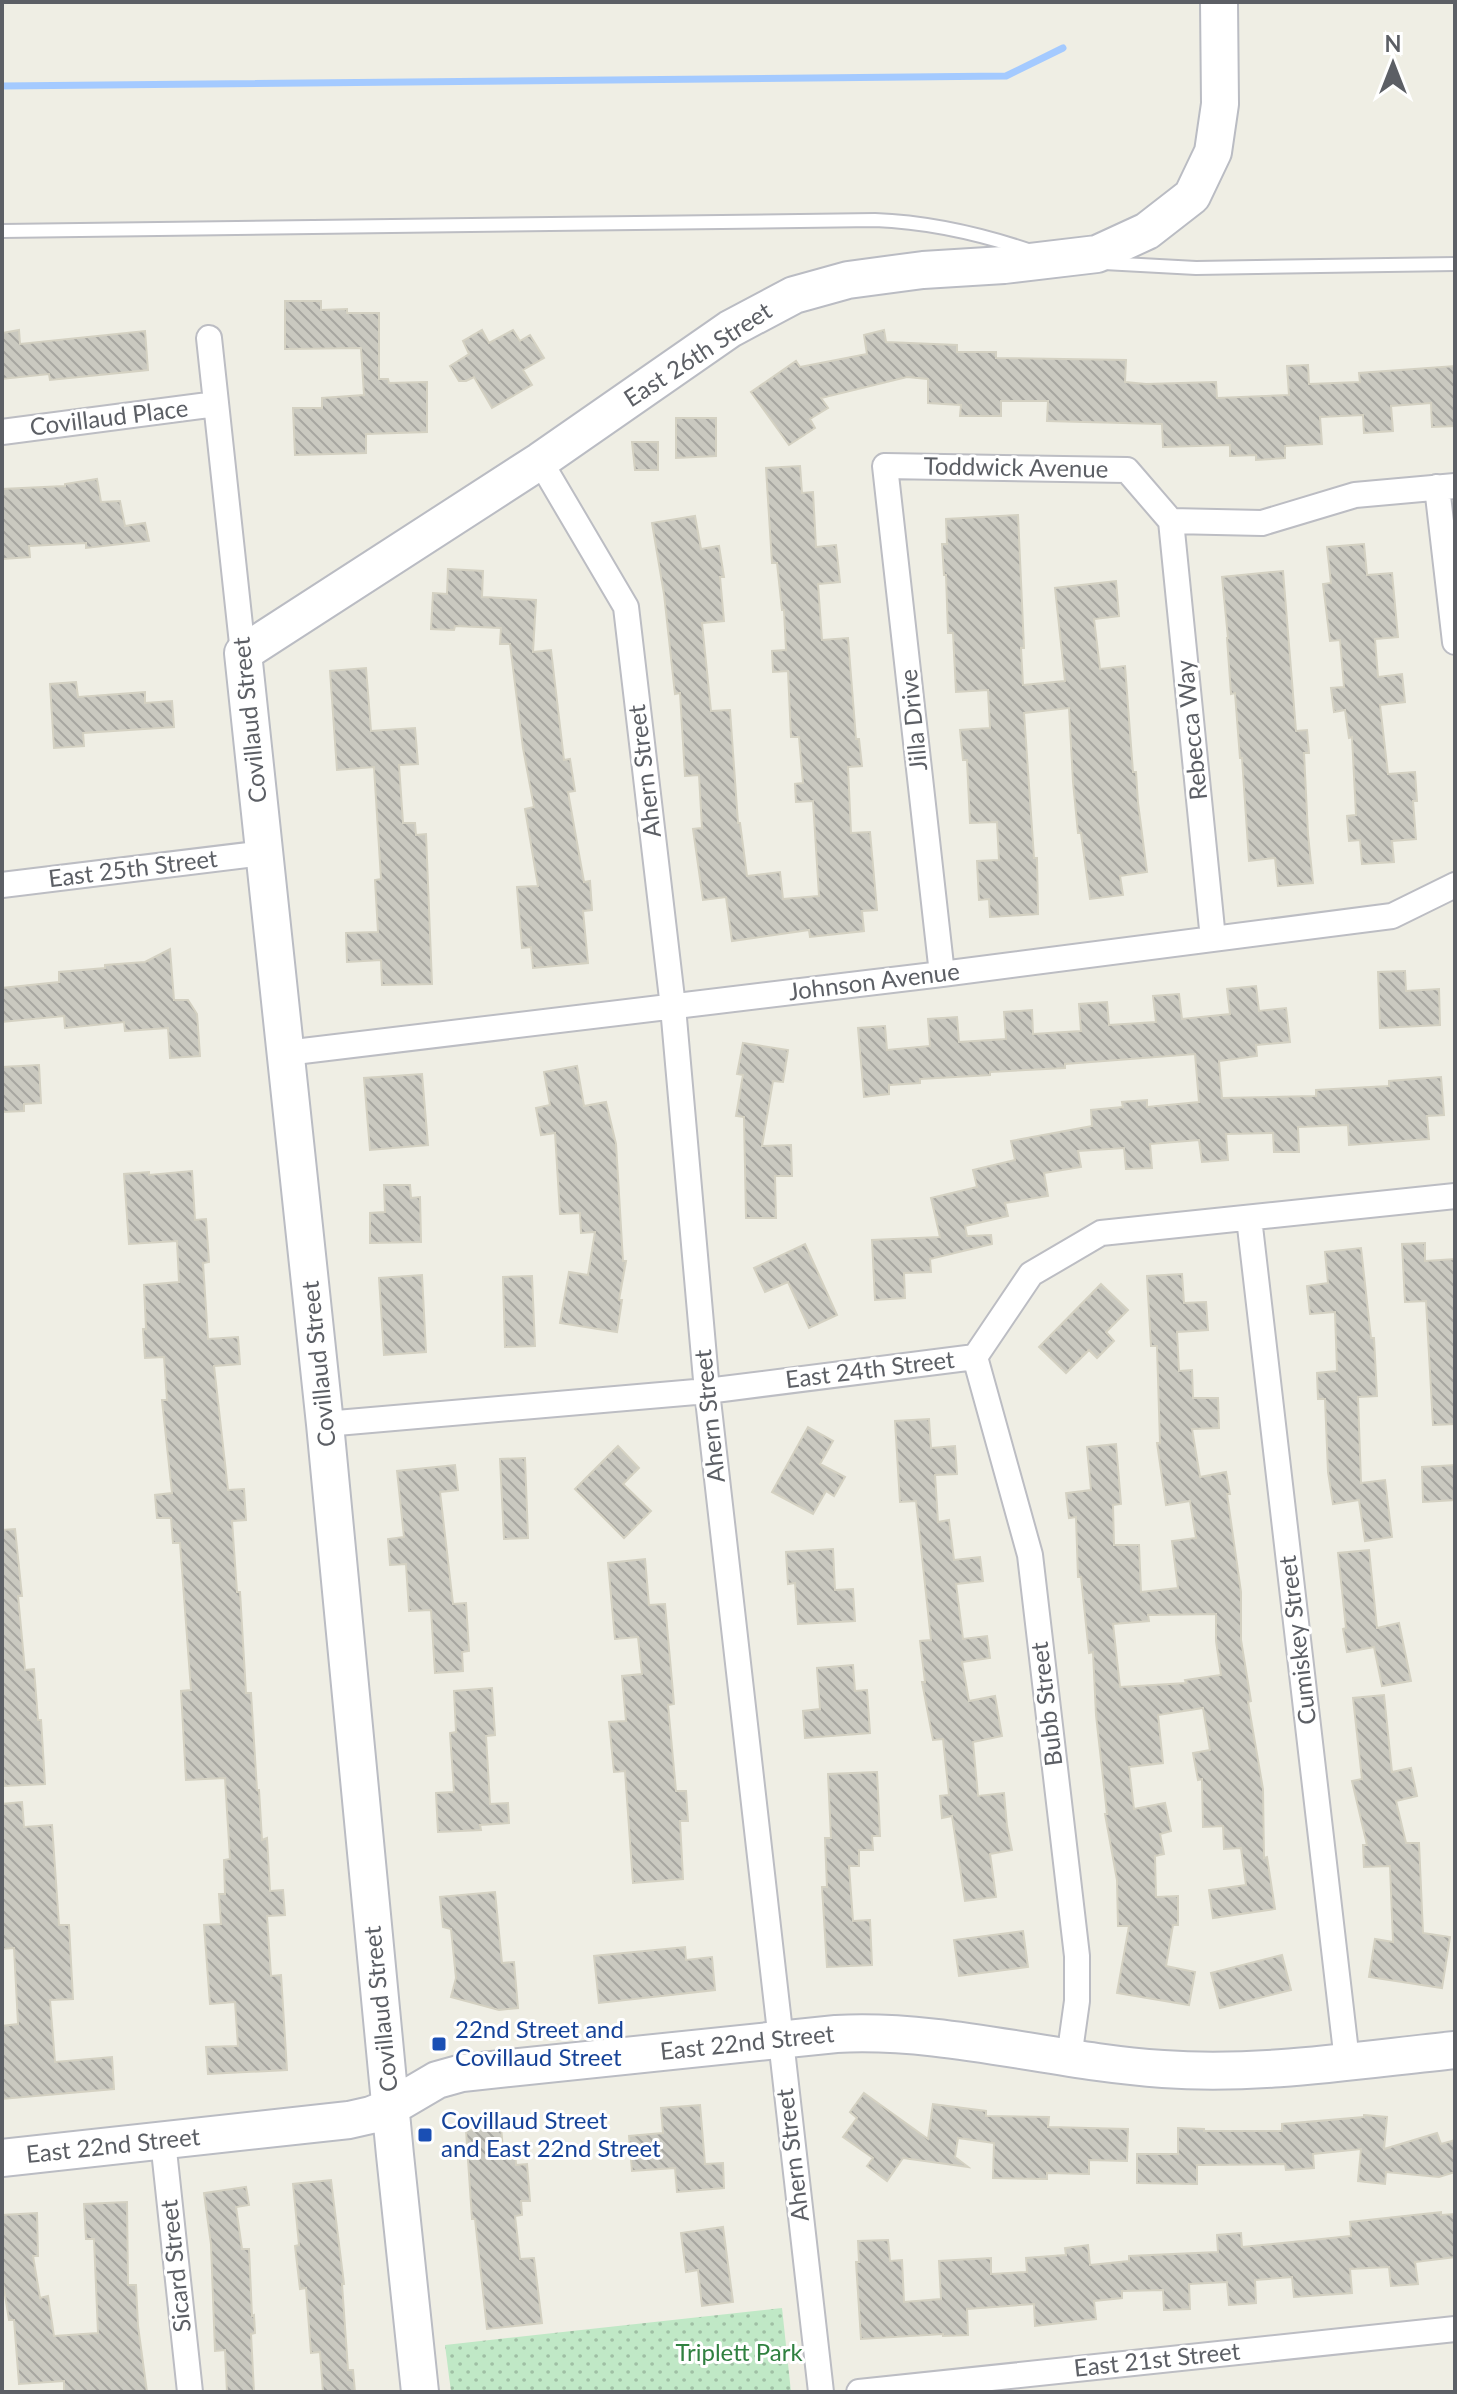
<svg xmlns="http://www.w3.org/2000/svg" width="1457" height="2394" font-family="Lato,sans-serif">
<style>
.park{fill:url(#park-dots)}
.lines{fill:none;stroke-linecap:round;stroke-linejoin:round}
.stream{stroke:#a4caff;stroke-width:7}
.building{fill:url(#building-back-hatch);stroke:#d4d1c2;stroke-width:2;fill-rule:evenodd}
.lane-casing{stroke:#bcbdc3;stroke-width:16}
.street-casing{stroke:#bcbdc3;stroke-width:28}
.secondary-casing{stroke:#babcc3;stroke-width:40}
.lane{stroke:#fff;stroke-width:12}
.street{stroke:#fff;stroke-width:24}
.secondary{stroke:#fff;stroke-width:36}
.transit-dot{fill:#1a4fb4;stroke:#fff;stroke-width:3}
.labels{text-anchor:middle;stroke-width:6;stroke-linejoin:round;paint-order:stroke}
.street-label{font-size:24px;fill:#5c5f65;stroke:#fff}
.transit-label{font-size:24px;fill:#164399;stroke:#fff;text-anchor:start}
.park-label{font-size:24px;fill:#308140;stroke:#fff}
</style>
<defs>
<pattern id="park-dots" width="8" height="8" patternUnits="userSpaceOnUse" patternTransform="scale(2)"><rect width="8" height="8" fill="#c0e8c6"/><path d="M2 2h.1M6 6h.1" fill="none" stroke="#9fbfa4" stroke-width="1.8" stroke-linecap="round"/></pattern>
<pattern id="building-back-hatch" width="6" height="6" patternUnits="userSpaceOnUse" patternTransform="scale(2)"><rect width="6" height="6" fill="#cac9c0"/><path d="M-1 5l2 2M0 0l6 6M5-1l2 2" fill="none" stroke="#a7a6a0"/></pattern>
</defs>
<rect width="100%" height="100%" fill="#efeee4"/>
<!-- park -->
<path class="park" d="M782 2308 791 2392H451L445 2345Z"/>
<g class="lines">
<!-- stream -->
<path class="stream" d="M2 86 1006 76 1063 48"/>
</g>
<!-- building -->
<path class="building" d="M285 301H321V310L347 309V313H379V379H388L389 383 427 382V432L366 434V453L295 455 293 408H322V398L364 395 361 348 285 349Z
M19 330 20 344 145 331 148 370 50 380 49 374 2 379V333Z
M482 330 489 343 513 330 520 341 530 335 544 358 523 370 532 385 492 408 474 377 466 381H459L450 366 469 354 463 341Z
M884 330 886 342 957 345V352H996V358L1126 360 1125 382 1146 384 1216 382 1217 398 1289 395 1287 366 1308 365 1309 384 1360 382 1359 373 1455 366V426L1432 427 1431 403 1391 406 1393 431 1364 433 1363 415 1320 417 1322 444 1285 446V458L1256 460V455L1230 456V445L1163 447 1162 424 1047 421 1048 401H1001V416H960L961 405 928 403V379L907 377 821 398 828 408 810 419 815 428 789 445 751 392 796 361 800 367 867 354 864 335Z
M676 418H716V456L676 458Z
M632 442H658V470H635Z
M800 466 802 493 813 492 816 547 836 545 840 582 818 584 822 640 848 638 856 739H859L862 766 848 767 851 833 870 832 877 910 862 911 864 931 810 937 809 930 732 941 726 897 703 900 693 829 702 828 699 775 685 776 680 693 675 694 664 594 652 523 695 516 701 549 719 546 724 577H720L724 621 702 623 711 711 730 710 738 823H740L747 876 780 872 783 899 819 896 813 801 796 802 795 784 803 783 799 737H791L788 671 773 672 772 651 786 650 784 610H782L777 563H772L766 468Z
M97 479 101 502 120 501 125 526 145 523 149 541 86 548V543L29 546 30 557 3 559 2 489 65 486V484Z
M1018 515 1024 648H1021L1023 685 1065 681 1055 588 1116 581 1119 616 1094 619 1100 669 1125 666 1133 772H1136L1138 803 1147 872 1120 876 1123 895 1090 899 1081 833H1078L1073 782 1069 708 1024 713 1034 858H1037L1038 914 990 917 989 899 979 900 977 861 999 860 997 822 970 823 967 760H963L960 730 990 728 988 690 956 692 953 633H948L946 575H944L942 544H947L946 519Z
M1364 544 1367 575 1392 573 1398 637 1375 639 1378 677 1402 674 1405 702 1380 705 1388 774 1415 772 1417 801H1413L1416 839 1392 841 1394 862 1362 864 1360 840 1349 841 1347 816 1356 815 1352 737 1349 738 1345 710 1334 712 1331 688 1344 687 1340 640 1330 641 1323 584 1331 583 1327 547Z
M448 569 483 571 482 597 536 600 533 652 551 650 564 760 570 759 575 791 568 792 584 882 590 881 592 910 583 911 588 963 533 968 531 947 522 948 517 887 538 886 525 809 534 807 523 748 510 644H500L501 628 455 626 454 630 431 629 433 593 447 594Z
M1283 571 1296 731 1307 730 1309 753H1304L1308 834 1313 883 1278 886 1275 858 1249 861 1242 758H1240L1235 693 1231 694 1227 638H1228L1222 577Z
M366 668 371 731 415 728 418 764 399 765 403 823H415L416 835 426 834 432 984 382 985 381 960 347 962 346 933 378 932 375 880 381 879 374 767 337 770 330 671Z
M76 682 78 697 145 692V703L172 701 174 727 83 733 84 746 54 748 50 684Z
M170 949 174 1000H188L197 1014 200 1056 170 1058 168 1028 125 1031 124 1022 65 1028 64 1016 2 1022V988L59 982V972L105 968V965L145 962Z
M1405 971 1406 991 1439 989 1440 1025 1380 1028 1378 972Z
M1256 986 1259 1011 1286 1008 1290 1042 1256 1045 1257 1056 1219 1061 1222 1098 1316 1096V1090L1389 1086V1081L1441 1077 1444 1115 1427 1116 1429 1139 1349 1145 1348 1125 1298 1127 1299 1152H1274L1273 1133 1226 1134 1228 1160 1202 1162 1199 1140 1150 1144 1152 1168 1126 1169 1124 1148 1078 1151 1081 1167 1044 1173 1048 1196 1005 1203 1008 1216 965 1226 967 1236 991 1235 992 1244 930 1259 931 1272 904 1273 905 1298 875 1300 872 1240 940 1237 931 1198 977 1187 973 1170 1015 1160 1011 1141 1092 1126 1091 1110 1123 1107 1122 1102 1147 1100V1107L1199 1102 1195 1054 1065 1064V1068L990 1072V1075L920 1079V1083L889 1085V1094L864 1097 858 1028 885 1026 887 1050 930 1046 928 1019 957 1017 959 1042 1006 1039 1004 1012 1032 1010 1033 1034 1081 1031 1079 1004 1107 1002 1109 1025 1156 1022 1153 996 1179 994 1182 1019 1230 1014 1227 989Z
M743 1043 788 1050 783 1082 773 1081 762 1146 791 1145 792 1176H775L776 1218H746L744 1117 736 1116 743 1075 737 1074Z
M39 1065 41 1103 24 1104V1111L2 1112V1067Z
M577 1066 584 1106 606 1102 616 1144 623 1261H626L619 1300H622L617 1332 560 1323 569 1272 588 1275 595 1232 581 1233 580 1213 560 1214 555 1133 541 1135 536 1108 550 1105 544 1072Z
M422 1074 428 1145 370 1150 364 1078Z
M192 1171 195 1220 206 1219 209 1262 203 1263 208 1339 238 1337 240 1364 214 1366 228 1490 244 1489 246 1520 232 1521 237 1592H240L246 1693H251L257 1790H259L262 1840 267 1838 270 1891 283 1890 285 1915 267 1916 271 1976 281 1975 287 2070 208 2074 206 2047 238 2046 235 2002 210 2004 204 1925 221 1924 219 1894H225L224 1860 230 1859 225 1778 186 1780 181 1691 191 1690 180 1543H173L171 1518H157L155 1495 172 1493 162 1400H167L164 1357 145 1358 143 1329H146L144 1285 179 1282 177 1241 129 1244 124 1174 149 1172V1175Z
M384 1185H410L411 1198 420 1197 421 1242 370 1243V1213L385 1212Z
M1425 1243V1261L1455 1259V1424L1433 1425 1426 1301 1405 1302 1402 1244Z
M805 1244 837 1315 809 1328 788 1282 765 1292 754 1268Z
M1361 1248 1371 1338H1374L1377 1396 1358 1397 1361 1483 1385 1480 1392 1537 1365 1541 1359 1500 1333 1504 1328 1472 1325 1399H1318L1317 1373 1337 1371 1335 1312 1310 1314 1307 1286 1328 1283 1325 1252Z
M1182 1274 1184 1303 1206 1302 1208 1330 1177 1332 1179 1371 1192 1370 1193 1398H1218L1219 1428 1192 1429 1200 1477 1226 1472 1230 1494H1227L1241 1592V1640L1251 1701 1248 1702 1263 1789 1264 1858 1267 1857 1275 1909 1213 1918 1209 1890 1246 1885 1241 1848 1224 1849 1223 1826 1203 1827 1202 1779 1198 1780 1193 1753 1210 1750 1203 1708 1158 1715 1163 1763 1129 1767 1134 1809 1165 1803 1171 1831 1160 1834 1164 1854 1155 1856 1156 1897 1178 1896V1925H1173L1166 1966 1195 1972 1189 2005 1117 1993 1129 1926H1118L1117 1880 1105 1814H1107L1096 1715 1093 1652 1089 1653 1081 1577H1078L1076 1517 1069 1518 1066 1493 1091 1490 1087 1447 1116 1444 1121 1504 1113 1505 1114 1545H1139L1141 1592 1178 1588 1172 1541 1196 1538 1190 1501 1166 1505 1157 1443H1160L1157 1346H1151L1147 1276ZM1216 1614V1641L1221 1675 1185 1680 1186 1683 1120 1687 1113 1624 1149 1621 1148 1615Z
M422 1275 426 1352 384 1355 379 1278Z
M532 1276 535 1346 505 1347 503 1277Z
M1101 1284 1128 1310 1106 1332 1114 1341 1097 1358 1089 1350 1066 1373 1039 1347Z
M929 1419 931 1448 955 1446 957 1474 935 1475 938 1522 949 1520 954 1560 980 1557 983 1581 956 1584 963 1639 987 1636 990 1658 962 1662 969 1701 995 1696 1002 1736 973 1742 978 1796 1004 1793 1007 1826 1012 1850 990 1854 996 1897 965 1901 952 1816 942 1818 940 1796 949 1795 943 1739 933 1740 922 1682H925L920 1641 931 1640 916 1501 900 1502 895 1421Z
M808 1427 833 1441 820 1464 845 1477 834 1496 826 1491 813 1514 772 1492Z
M618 1446 639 1468 623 1484 651 1511 624 1538 575 1489Z
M525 1458 528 1538 504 1539 500 1459Z
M455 1465 458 1490 440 1492 453 1604 466 1603 469 1651 462 1652 463 1671 435 1673 431 1610 409 1611 406 1564 390 1565 388 1539 404 1537 397 1471Z
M1455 1465V1500L1423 1502 1422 1467Z
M15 1529 22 1596H18L25 1670 34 1669 38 1720H41L45 1784 4 1786 2 1752V1530Z
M833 1549 835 1590 853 1589 855 1621 798 1624 795 1583 788 1584 786 1552Z
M1369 1550 1377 1628 1399 1623 1411 1681 1382 1686 1374 1647 1347 1652 1343 1629 1346 1628 1338 1553Z
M645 1559 649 1605 665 1604 674 1704 668 1705 676 1791H686L688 1821H680L683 1879 633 1883 625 1771 614 1772 609 1722 626 1721 622 1676 642 1674 638 1637 615 1639 608 1563Z
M853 1665 855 1691 867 1690 870 1733 805 1738 803 1711 820 1709 817 1668Z
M492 1688 495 1735 486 1736 490 1804 508 1803 509 1823 480 1825 481 1830 438 1832 436 1793 454 1792 450 1733 456 1732 454 1691Z
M1384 1695 1392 1772 1411 1768 1417 1796 1396 1801 1406 1843H1419L1423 1933 1450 1937 1442 1988 1369 1977 1375 1939 1393 1942 1390 1866 1364 1867 1363 1845H1367L1352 1781 1362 1779 1353 1698Z
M877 1772 880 1836H872L873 1850H859V1866H849L853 1921 870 1920 872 1965 827 1967 822 1887H827L825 1838H831L828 1774Z
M22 1802 24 1827 52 1825 59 1925H69L73 1999 50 2000 55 2062 112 2057 114 2089 2 2099V2026L18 2024 14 1948 2 1949V1804Z
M495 1892 502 1963 514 1962 518 2008 499 2010 451 1997 456 1978 451 1929 443 1927 440 1897Z
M1023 1931 1028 1967 959 1976 954 1940Z
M685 1947 686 1960 712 1957 715 1990 599 2003 594 1956Z
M1282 1955 1291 1990 1220 2008 1211 1973Z
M864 2093 928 2139 933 2104 986 2111V2116L1049 2117 1048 2127 1128 2129 1127 2161 1089 2160V2174L1047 2173V2179L993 2178 994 2143 958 2138 955 2157 968 2167 903 2158 887 2181 867 2166 873 2158 843 2137 857 2118 850 2112Z
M700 2105 705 2164 723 2163 724 2188 677 2192 675 2168 632 2171 629 2136 663 2133 661 2108Z
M1364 2115 1387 2117 1384 2149 1437 2133 1441 2144 1455 2140V2172L1439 2177 1386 2172 1385 2184 1358 2181 1361 2149 1313 2154 1314 2168 1286 2170 1285 2164 1197 2165V2184L1137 2183V2154H1178V2128L1204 2129V2131H1282V2124L1364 2117Z
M501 2127 503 2150 515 2149 516 2165 527 2164 530 2201H521L522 2215 515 2216 520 2259 534 2258 542 2323 487 2329 475 2219H472L466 2130Z
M331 2180 344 2284H342L348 2370H353L355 2392H323L320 2352 311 2353 306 2288 300 2289 295 2246 299 2245 293 2184Z
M246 2187 249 2205 236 2207 242 2249H249L252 2316 254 2315 255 2333 251 2334 254 2392H227L225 2350 215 2351 211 2244 204 2193Z
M127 2202 128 2285H136L138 2326 147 2392H64V2381L19 2384 14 2320H9L2 2277V2215L37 2213 38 2256H33L40 2298 48 2296 54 2336 98 2333 94 2239H86L84 2204Z
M1441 2212V2215L1455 2214V2257L1415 2262 1418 2284 1391 2286 1389 2267 1350 2269 1352 2293 1294 2297 1292 2277 1255 2280 1256 2303 1229 2305 1227 2282 1189 2284 1190 2309 1164 2310 1163 2290 1122 2291V2298L1094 2301 1096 2319 1035 2326 1034 2304 967 2309 968 2335 943 2336V2334L861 2339 856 2262H859L858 2241 888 2240 890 2261 902 2260 904 2302 941 2299 939 2261 991 2258V2274L1027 2272 1026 2258 1066 2255 1065 2248 1088 2245 1090 2265 1129 2261V2256L1218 2252 1217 2235 1241 2233 1242 2247 1351 2236 1350 2222Z
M723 2227 733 2302 702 2306 698 2270 686 2272 681 2233Z"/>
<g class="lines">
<!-- lane casing -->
<g class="lane-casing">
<path id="lane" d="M2 231 875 220C928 222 981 234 1031 251
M1104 263 1196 268 1455 264"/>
</g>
<!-- street casing -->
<g class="street-casing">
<path id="street" d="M209 338 243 653
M2 432 216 404
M540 461 626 607 673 1007 707 1391 821 2392
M1437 487 1455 642
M1171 521 1213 939
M2 885 264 853
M942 974 885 466 1127 470 1171 521 1262 523 1355 495 1455 486
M286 1053 942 974 1392 916 1455 885
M1249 1218 1347 2061
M975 1357 1030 1555 1077 1956V2001L1069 2058
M325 1424 707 1391 975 1357 1031 1274 1101 1233 1455 1196
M163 2141 190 2392
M859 2392 1455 2329"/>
</g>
<!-- secondary casing -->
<g class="secondary-casing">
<path id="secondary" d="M2 2158 349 2120 371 2115 391 2107 437 2080 462 2073 836 2034C946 2028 1054 2062 1163 2069 1261 2076 1358 2060 1455 2050
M420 2392 395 2155 325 1424 243 653 540 461 730 329 794 295 848 280 923 270 1004 265 1097 254 1147 231 1192 196 1213 152 1220 104 1219 2"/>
</g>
<!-- lane -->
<use href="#lane" class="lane"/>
<!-- street -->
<use href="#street" class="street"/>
<!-- secondary -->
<use href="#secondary" class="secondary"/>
</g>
<!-- markers -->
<g class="transit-dot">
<rect x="431" y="2036" width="16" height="16" rx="4"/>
<rect x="417" y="2127" width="16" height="16" rx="4"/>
</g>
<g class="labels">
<!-- street labels -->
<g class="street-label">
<text transform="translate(698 355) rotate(-33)" y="8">East 26th Street</text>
<text transform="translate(109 418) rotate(-7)" y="8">Covillaud Place</text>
<text transform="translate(1016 468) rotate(1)" y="8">Toddwick Avenue</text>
<text transform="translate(250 720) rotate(-96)" y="8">Covillaud Street</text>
<text transform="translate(914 720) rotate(-96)" y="8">Jilla Drive</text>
<text transform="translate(1192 730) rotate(-96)" y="8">Rebecca Way</text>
<text transform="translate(645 771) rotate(-97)" y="8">Ahern Street</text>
<text transform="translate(133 869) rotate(-7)" y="8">East 25th Street</text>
<text transform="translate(874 982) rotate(-7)" y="8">Johnson Avenue</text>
<text transform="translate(319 1364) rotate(-96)" y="8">Covillaud Street</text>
<text transform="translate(870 1370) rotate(-7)" y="8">East 24th Street</text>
<text transform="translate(710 1416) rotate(-96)" y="8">Ahern Street</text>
<text transform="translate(1298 1640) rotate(-97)" y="8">Cumiskey Street</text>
<text transform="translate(1047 1704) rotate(-97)" y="8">Bubb Street</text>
<text transform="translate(381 2009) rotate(-96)" y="8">Covillaud Street</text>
<text transform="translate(747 2043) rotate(-6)" y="8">East 22nd Street</text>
<text transform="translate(113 2146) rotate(-6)" y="8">East 22nd Street</text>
<text transform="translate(793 2155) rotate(-97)" y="8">Ahern Street</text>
<text transform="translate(176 2266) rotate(-96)" y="8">Sicard Street</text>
<text transform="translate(1157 2360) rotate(-6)" y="8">East 21st Street</text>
</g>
<!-- transit labels -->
<g class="transit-label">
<text x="455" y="2038">22nd Street and<tspan x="455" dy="28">Covillaud Street</tspan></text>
<text x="441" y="2129">Covillaud Street<tspan x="441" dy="28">and East 22nd Street</tspan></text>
</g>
<!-- park labels -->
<g class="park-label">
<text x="739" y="2361">Triplett Park</text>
</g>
</g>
<!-- border -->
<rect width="1457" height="2394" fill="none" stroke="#5c5f65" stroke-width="8"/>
<!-- north arrow -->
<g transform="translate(1393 64)" stroke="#ffffff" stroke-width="6" paint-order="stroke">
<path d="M0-6L14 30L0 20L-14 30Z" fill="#5c5f65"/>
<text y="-12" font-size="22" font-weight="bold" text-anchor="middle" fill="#5c5f65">N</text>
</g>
</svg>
